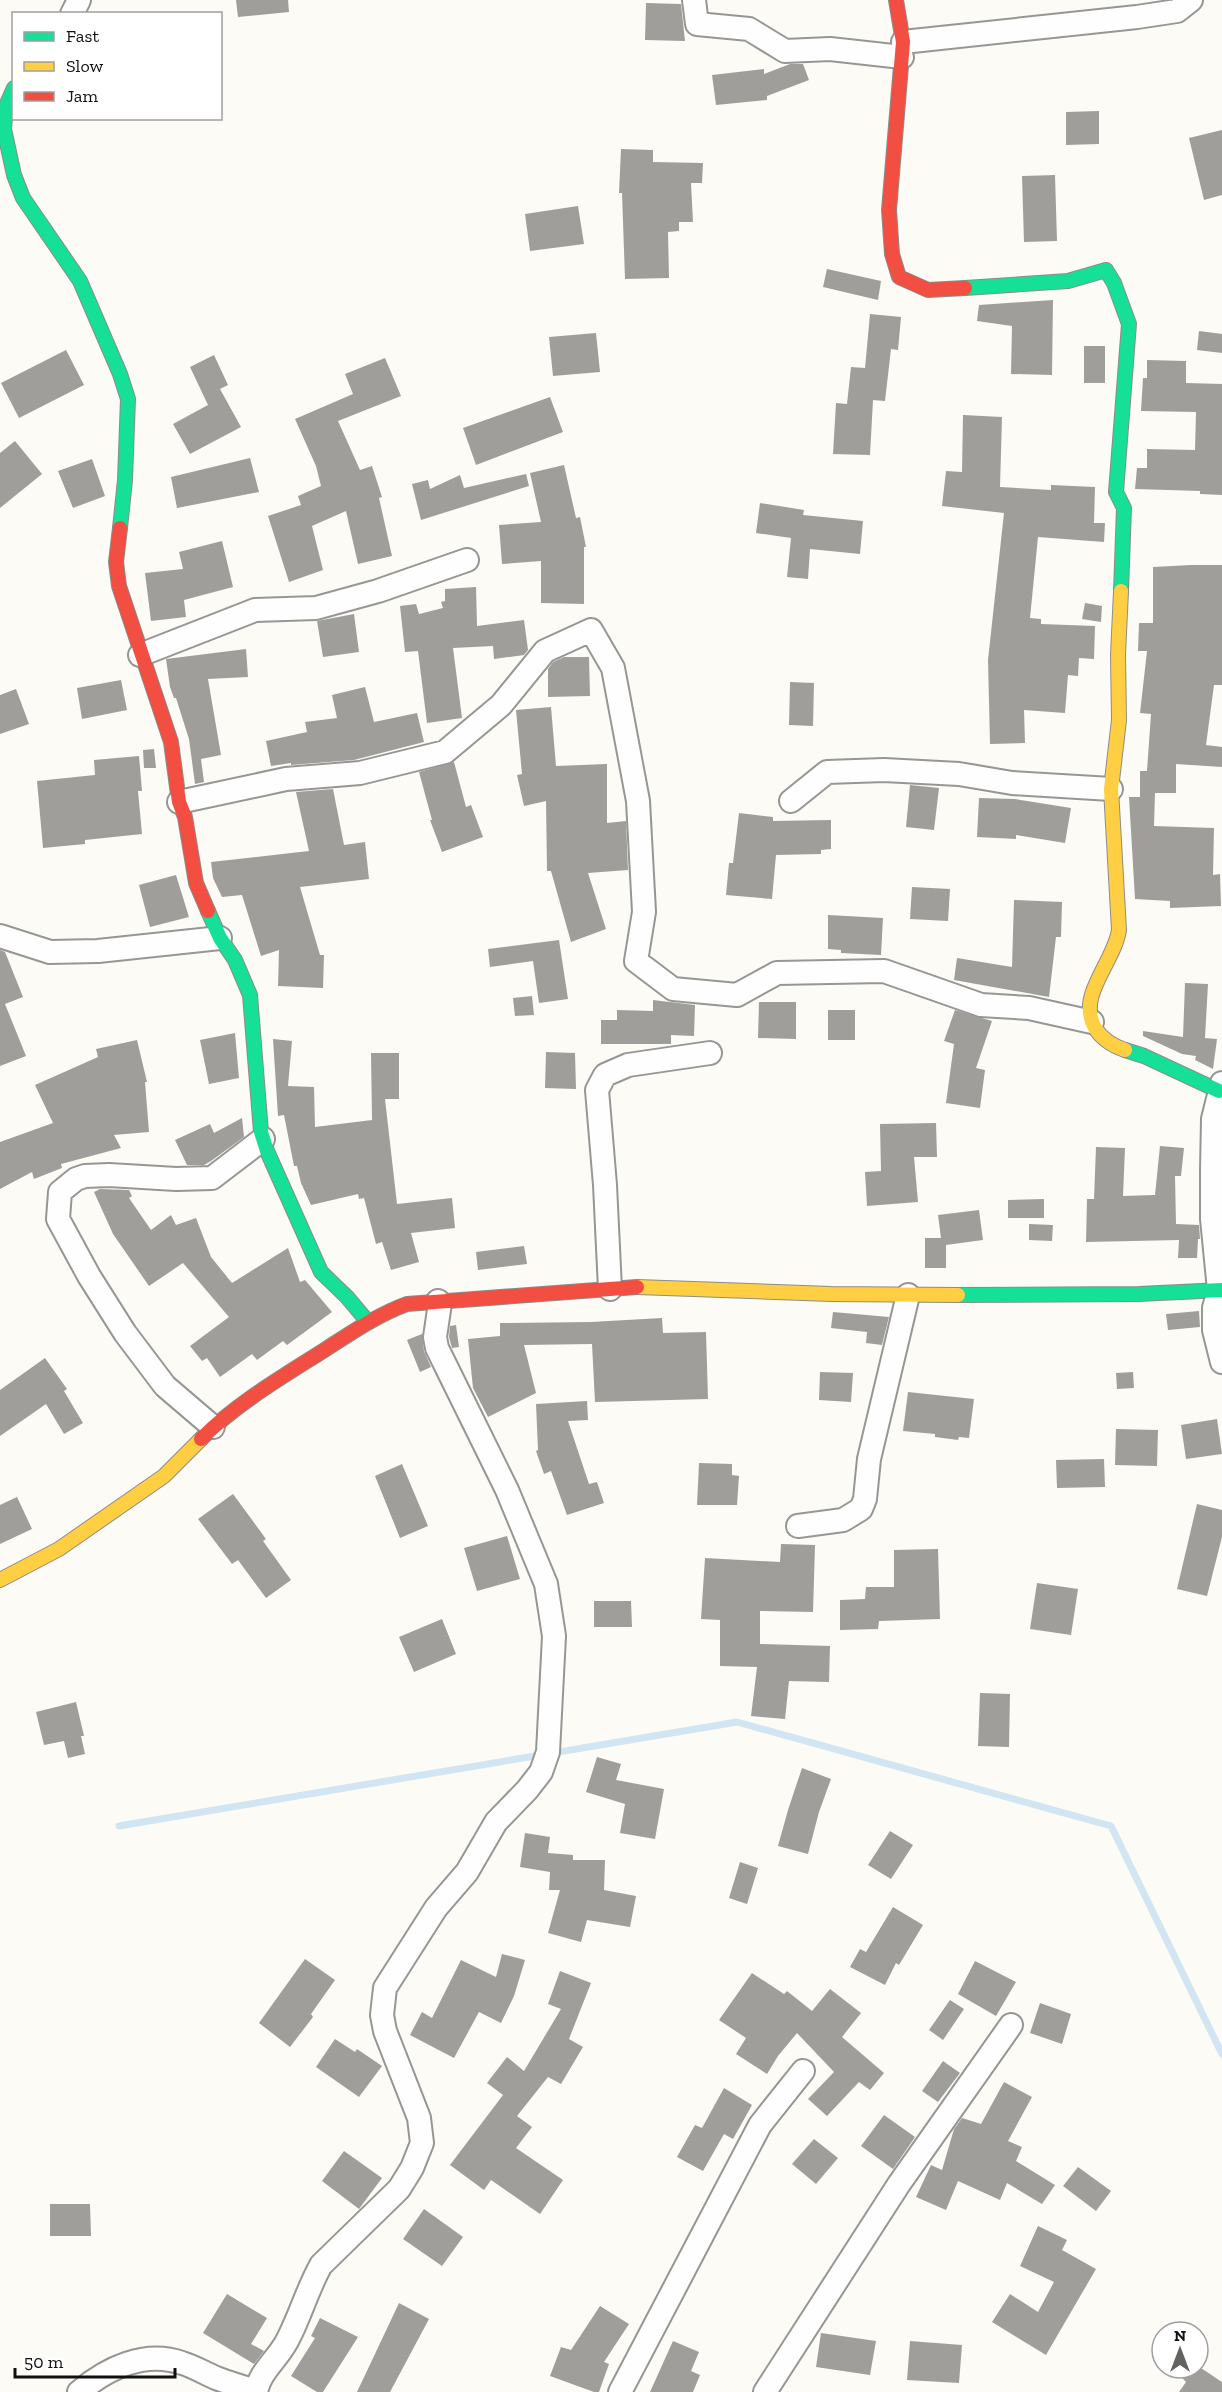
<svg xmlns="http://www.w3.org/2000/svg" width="1222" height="2392" font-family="'Zilla Slab',serif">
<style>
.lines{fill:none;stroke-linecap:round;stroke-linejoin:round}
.stream{stroke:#d1e5f2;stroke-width:7}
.building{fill:#a09e9b}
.street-casing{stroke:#969694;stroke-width:26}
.fast-casing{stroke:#8d8c8a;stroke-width:16}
.slow-casing{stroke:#8d8c8a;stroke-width:16}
.jam-casing{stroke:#8d8c8a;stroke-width:16}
.street{stroke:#fffefe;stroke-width:22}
.fast{stroke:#16e098;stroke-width:14}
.slow{stroke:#ffcf43;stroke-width:14}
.jam{stroke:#f24e42;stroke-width:14}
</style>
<rect width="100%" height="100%" fill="#fcfbf6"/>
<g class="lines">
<!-- stream -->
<path class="stream" d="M119 1826 737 1722 1111 1826 1222 2054"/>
</g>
<!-- building -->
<path class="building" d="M236 0H288L289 12 238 17Z
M646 3 681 4 685 41 645 40Z
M790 64H803L809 80 767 96V100L716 105 712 75 764 69V74Z
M1099 111V144L1066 145V112Z
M1222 130V195L1204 200 1189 138Z
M621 149 653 150V162L703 163 702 183H691L693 222H679V231L668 232 669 278 625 279 622 193H619Z
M1055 175 1057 241 1024 242 1022 176Z
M578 206 584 244 530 251 525 214Z
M827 269 881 281 878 300 823 287Z
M1053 300 1052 375 1011 374 1012 326 977 321 979 305Z
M870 314 901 317 898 350 891 349 885 401 873 400 870 455 833 454 836 403 847 404 851 367 865 368Z
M1199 331 1222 334V353L1197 350Z
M596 333 600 372 553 376 549 337Z
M1084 346H1105V383H1084Z
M66 350 84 385 19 418 1 383Z
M214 355 228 385 220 389 241 427 190 454 173 424 208 405 190 367Z
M385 358 401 396 338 421 360 470 372 466 382 497 379 498 392 556 358 564 346 511 312 526 323 570 289 582 268 516 301 505 298 496 321 486 316 466 295 419 353 394 345 374Z
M1147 360 1186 361V383L1222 384V495L1200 494V491L1135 489 1137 468H1147V449L1195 450 1196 412 1141 411 1143 378H1147Z
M550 397 563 432 476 465 463 428Z
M963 415 1002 417 1000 487 1051 490V485L1095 487 1094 523H1105L1104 542 1038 537 1030 618 1041 619V624L1095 626 1094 659 1079 658 1078 676 1068 675 1065 713 1024 710 1025 743 990 744 988 660 1004 513 942 506 946 471 962 472Z
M15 441 42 474 0 508V453Z
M250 458 259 492 177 508 171 477Z
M92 459 105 496 73 508 58 471Z
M564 465 576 518 580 517 586 547H584V604L541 603V561L502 564 499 525 541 522 530 473Z
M526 474 529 486 421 520 412 484 428 480 430 489 460 475 464 488Z
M760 503 804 510 803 515 863 521 860 554 810 549 808 579 787 577 791 538 756 533Z
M222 541 233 587 184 600 186 617 151 621 145 573 183 569 179 552Z
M1191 565H1222V685H1214L1206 745 1222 747V767L1176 764V793H1155L1154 826 1214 828 1213 875 1220 874 1221 906 1170 908V901L1135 899 1129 797H1140V771H1147L1151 714 1140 713 1147 651H1138L1139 623H1153V567Z
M476 587 477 626 524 620 528 650 524 655 494 659 493 646 453 648 462 718 427 723 418 651 405 652 400 606 416 604 419 614 443 608 441 602 445 601V589Z
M1085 603 1102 606 1101 622 1082 619Z
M354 614 359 652 323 657 317 621Z
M246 649 248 677 208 679 221 755 201 759 204 782 195 784 189 739 176 698H174L170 687 166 659Z
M564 657H589L590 696 548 697V669L553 662Z
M121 680 127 710 82 719 77 688Z
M790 682 814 683 813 726 789 725Z
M365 687 374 722 417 713 424 742 354 760 291 765V763L271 766 266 741 307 732 305 722 337 718 332 695Z
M16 689 29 724 0 734V695Z
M551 707 556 766 607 764V823L626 821 628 870 588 873 606 929 571 942 551 871H547L546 801 524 806 517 775 522 774 516 710Z
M154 749 156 768H144L143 750Z
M139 756 142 791H138L142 834 85 840V844L43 848 37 781 95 775 94 760Z
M454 762 466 807 471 805 483 837 442 852 430 820H432L419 772Z
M910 785 939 788 934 830 906 827Z
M333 789 344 845 365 842 369 879 300 887 320 955H324L323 988 278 986 279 950 261 956 242 895 222 897 213 878 211 862 309 851 296 792Z
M979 798 1015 799 1071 808 1065 843 1016 835V839L977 837Z
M739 813 773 817V821L831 820V849L821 850V854L776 855 772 899 726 895 729 863H733Z
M176 875 189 917 150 927 139 885Z
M912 887 950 889 948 921 910 919Z
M1014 900 1062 902 1061 937H1056L1049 997 954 980 957 958 1012 967Z
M828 915 883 918 881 955 841 953V950L828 949Z
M559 940 568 999 539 1003 533 961 490 967 488 949Z
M0 950 5 952 23 997 5 1004 26 1056 0 1066Z
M1185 983 1208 984 1205 1038 1217 1039 1213 1069 1195 1060 1196 1056 1182 1054 1143 1036V1031L1183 1037Z
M532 996 534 1015 515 1016 513 998Z
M653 1000 695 1005 694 1036 671 1035V1044H601V1020H617V1010L653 1011Z
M759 1002H796V1039L758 1038Z
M828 1010H855V1040H828Z
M955 1010 992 1021 976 1068 985 1070 980 1108 946 1103 954 1044 944 1041Z
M235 1033 239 1078 209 1084 200 1040Z
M273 1039 292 1041 288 1086 314 1087 315 1127 372 1120 371 1053H399V1099H385L397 1204 452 1198 455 1228 411 1233 419 1262 391 1270 382 1242 376 1244 364 1198 359 1199 358 1194 311 1205 301 1183 297 1166H294L284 1115 278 1116Z
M137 1040 147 1082H145L149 1132 114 1135 121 1148 61 1164 62 1168 34 1179 32 1172 0 1189V1142L53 1123 35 1085 98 1057 96 1049Z
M546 1052 575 1053 576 1089 545 1088Z
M242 1118 244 1137 211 1161 204 1165H187L175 1140 210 1124 214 1133Z
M936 1123 937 1157H914L918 1202 867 1206 865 1172 881 1171 880 1124Z
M1160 1146 1184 1148 1181 1176H1175L1176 1224 1199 1225 1200 1239H1198L1197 1258H1178L1179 1240 1086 1242 1087 1199H1094L1096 1147 1125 1148 1123 1196 1155 1195Z
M100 1189 129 1190 132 1196 129 1198 151 1230 171 1215 176 1225 196 1218 211 1257 232 1283 288 1248 300 1282 305 1280 332 1312 287 1345 283 1341 257 1360 252 1354 220 1377 207 1358 202 1361 190 1346 229 1317 183 1263 149 1286 113 1234 94 1192Z
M1044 1199V1218H1008V1200Z
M979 1210 983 1240 946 1245V1268H925V1238H941L938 1215Z
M1029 1224 1053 1225 1052 1241 1029 1240Z
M524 1246 527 1264 478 1270 476 1252Z
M1199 1311 1200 1327 1168 1330 1166 1314Z
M833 1312 889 1317 882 1345 866 1343 867 1332 831 1328Z
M662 1318 663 1333 706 1332 708 1399 595 1402 592 1344 524 1345 536 1393 488 1417 473 1388 468 1339 500 1336V1323L591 1322Z
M456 1325 459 1347 452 1348 449 1337 450 1326Z
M422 1334 424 1351 431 1367 420 1372 407 1340Z
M45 1358 67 1389 64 1391 83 1423 64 1434 46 1404 0 1436V1390Z
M820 1372 853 1373 851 1402 819 1400Z
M1133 1372 1134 1388 1117 1389 1116 1373Z
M908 1392 974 1399 969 1438 959 1437 958 1440 935 1437V1434L903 1431Z
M587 1401 588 1420 568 1421 589 1484 597 1482 604 1503 567 1515 551 1471 544 1474 536 1451 538 1450 536 1404Z
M1217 1419 1222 1454 1186 1459 1181 1425Z
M1116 1429 1158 1430 1157 1466 1115 1465Z
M1104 1459 1105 1487 1057 1488 1056 1460Z
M699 1463 732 1464V1475L739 1476 737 1505H697Z
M402 1464 428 1526 400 1538 375 1476Z
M233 1494 266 1539 263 1541 291 1580 266 1598 238 1560 232 1564 198 1519Z
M17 1497 32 1529 0 1544V1505Z
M1197 1504 1222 1510V1537L1207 1596 1177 1589Z
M507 1536 520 1579 477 1591 464 1548Z
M781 1544 815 1545 813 1612 760 1611V1644L830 1646 829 1682 789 1681 785 1719 751 1716 757 1667 720 1666V1620L701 1619 705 1558 780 1562Z
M938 1549 940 1619 879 1621 878 1629 840 1630V1600L865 1599 866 1587H894V1550Z
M1037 1583 1078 1589 1071 1635 1030 1629Z
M594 1601H631L632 1627H594Z
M442 1619 456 1654 414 1672 399 1637Z
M980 1693 1010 1694 1009 1747 978 1746Z
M76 1702 84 1736H81L85 1754 68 1758 64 1741 44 1745 36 1712Z
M597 1757 621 1764 616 1780 664 1789 655 1839 620 1833 625 1804 586 1792Z
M802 1768 831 1779 819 1812 808 1854 778 1846 788 1810Z
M890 1831 913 1845 891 1879 868 1865Z
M525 1833 550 1837 548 1853 573 1855V1860H605L604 1890 636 1896 630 1927 587 1920 581 1942 548 1933 560 1890H549L550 1872 520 1867Z
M740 1862 758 1868 747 1904 729 1898Z
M893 1907 923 1925 899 1965 896 1963 885 1985 850 1967 860 1949 866 1952Z
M502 1954 525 1960 514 1996 501 2023 479 2012 454 2058 410 2035 422 2012 432 2018 461 1960 496 1977Z
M305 1959 335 1980 311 2014 313 2017 290 2047 259 2023Z
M975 1961 1016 1982 996 2016 958 1994Z
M560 1971 591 1983 569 2039 583 2047 561 2084 548 2077 517 2116 532 2127 516 2148 563 2180 540 2214 491 2180 484 2190 450 2165 503 2095 487 2083 507 2057 524 2071 561 2009 548 2004Z
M752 1973 784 1994 787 1991 812 2011 830 1989 861 2013 842 2037 884 2073 870 2090 859 2082 827 2116 808 2099 834 2072 797 2033 778 2056 767 2074 736 2054 746 2038 719 2020Z
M950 2000 964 2009 943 2040 929 2030Z
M1040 2003 1071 2014 1062 2044 1030 2033Z
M335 2039 355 2052 357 2049 382 2066 359 2097 316 2067Z
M943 2061 960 2073 938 2102 922 2091Z
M1004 2082 1032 2097 1008 2141 1022 2147 1016 2161 1055 2185 1042 2204 1007 2183 1000 2200 958 2181 946 2210 916 2197 931 2165 942 2170 954 2129 962 2118 981 2124Z
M724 2088 752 2105 733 2139 724 2134 703 2171 677 2157 695 2125 702 2128Z
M884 2115 915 2137 893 2169 861 2146Z
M814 2139 838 2158 816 2184 792 2164Z
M344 2151 382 2178 359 2209 322 2181Z
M1078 2167 1111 2191 1096 2211 1063 2186Z
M50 2204H90L91 2236H50Z
M424 2209 463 2237 442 2266 403 2239Z
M1038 2226 1067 2240 1062 2250 1096 2269 1046 2355 992 2322 1010 2294 1038 2312 1054 2282 1020 2266Z
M227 2294 267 2318 251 2344 264 2351 254 2364 203 2333Z
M399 2303 429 2319 390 2392H357Z
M600 2306 629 2324 604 2362 609 2364 599 2392H594L550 2376 561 2347 571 2350Z
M320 2318 358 2337 323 2392H317L291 2376 315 2338 311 2336Z
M821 2333 876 2341 870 2375 816 2367Z
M673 2341 699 2352 691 2371 700 2375 693 2392H650Z
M910 2341 962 2345 959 2383 907 2380Z
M1173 2368H1201L1222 2382V2392H1179L1186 2382Z"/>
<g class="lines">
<!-- street casing -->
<g class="street-casing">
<path id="street" d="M694 0 697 24 749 29 785 51 830 49 902 57
M72 14 79 0
M903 42 1137 17 1177 11 1191 0
M140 655 255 610 316 608 378 591 467 560
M791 801 827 772 884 770 959 774 1012 783 1111 789
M179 802 286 779 360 773 445 752 501 705 545 651 591 630 613 668 638 801 644 912 636 961 673 989 737 995 777 973 884 971 981 1005 1029 1008 1092 1022
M0 936 50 952 98 951 220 938
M1222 1083 1213 1119 1212 1170V1219L1219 1290 1214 1308V1330L1222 1362
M610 1289 605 1185 597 1090 605 1075 628 1065 710 1053
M213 1427 165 1386 125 1333 89 1276 58 1219 60 1192 76 1179 85 1176 109 1175 176 1179 212 1178 263 1139
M798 1526 843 1520 861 1509 865 1499 869 1459 908 1295
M79 2392C107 2368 145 2350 182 2363 193 2366 204 2373 216 2378 229 2383 242 2387 256 2391
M256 2392C260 2371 277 2360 287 2341 300 2317 307 2290 321 2265L399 2189 412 2168 422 2143 419 2118 385 2031 382 2015 385 1988 436 1908 467 1872 496 1822 527 1790 541 1772 548 1752 554 1636 546 1584 507 1490 437 1348 435 1337 440 1303 438 1301
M620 2392 760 2125 803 2071
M765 2392 899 2184 1011 2025"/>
</g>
<!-- fast casing -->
<g class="fast-casing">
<path id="fast" d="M14 88 6 106 4 129 14 175 23 198 80 281 120 374 128 399 125 480 120 528
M965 288 1068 281 1106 270 1114 283 1129 324 1116 492 1124 508 1121 591
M208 911 220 938 235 960 250 995 261 1132 267 1151 321 1272 347 1297 368 1322
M1125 1050 1144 1056 1219 1091
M958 1295 1139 1294 1222 1290"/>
</g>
<!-- slow casing -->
<g class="slow-casing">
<path id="slow" d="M1121 591 1118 655 1119 720 1111 789 1119 930C1114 963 1076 996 1095 1028 1102 1039 1113 1046 1125 1050
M637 1287 831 1294 958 1295
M0 1580 59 1549 164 1476 201 1439"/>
</g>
<!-- jam casing -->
<g class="jam-casing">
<path id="jam" d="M896 0 903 42 889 210 892 254 899 277 928 290 965 288
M120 528 116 562 119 586 171 742 179 802 185 817 196 883 208 911
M201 1439C236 1404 282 1377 323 1351 351 1333 377 1315 407 1304L637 1287"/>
</g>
<!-- street -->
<use href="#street" class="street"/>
<!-- fast -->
<use href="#fast" class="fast"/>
<!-- slow -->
<use href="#slow" class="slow"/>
<!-- jam -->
<use href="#jam" class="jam"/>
</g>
<!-- legend -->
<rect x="12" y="12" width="210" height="108" fill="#ffffff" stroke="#9f9f9f" stroke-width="1.5"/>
<rect x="24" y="32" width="30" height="9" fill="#16e098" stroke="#9f9f9f" stroke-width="1.5"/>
<text x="66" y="42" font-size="18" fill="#101010">Fast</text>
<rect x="24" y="62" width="30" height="9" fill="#ffcf43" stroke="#9f9f9f" stroke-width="1.5"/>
<text x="66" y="72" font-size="18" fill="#101010">Slow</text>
<rect x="24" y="92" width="30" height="9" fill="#f24e42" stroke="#9f9f9f" stroke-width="1.5"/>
<text x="66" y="102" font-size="18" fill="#101010">Jam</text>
<!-- north arrow -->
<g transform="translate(1180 2350)"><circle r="28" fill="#ffffff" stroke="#9f9f9f" stroke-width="1.5"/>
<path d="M0-4.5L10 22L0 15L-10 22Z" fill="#636260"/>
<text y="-9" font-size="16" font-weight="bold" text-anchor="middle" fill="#101010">N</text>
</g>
<!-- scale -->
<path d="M15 2368v9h160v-9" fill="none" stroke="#101010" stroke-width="3"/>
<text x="24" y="2368" font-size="18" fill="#101010" stroke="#ffffff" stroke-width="4.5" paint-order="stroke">50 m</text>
</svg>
